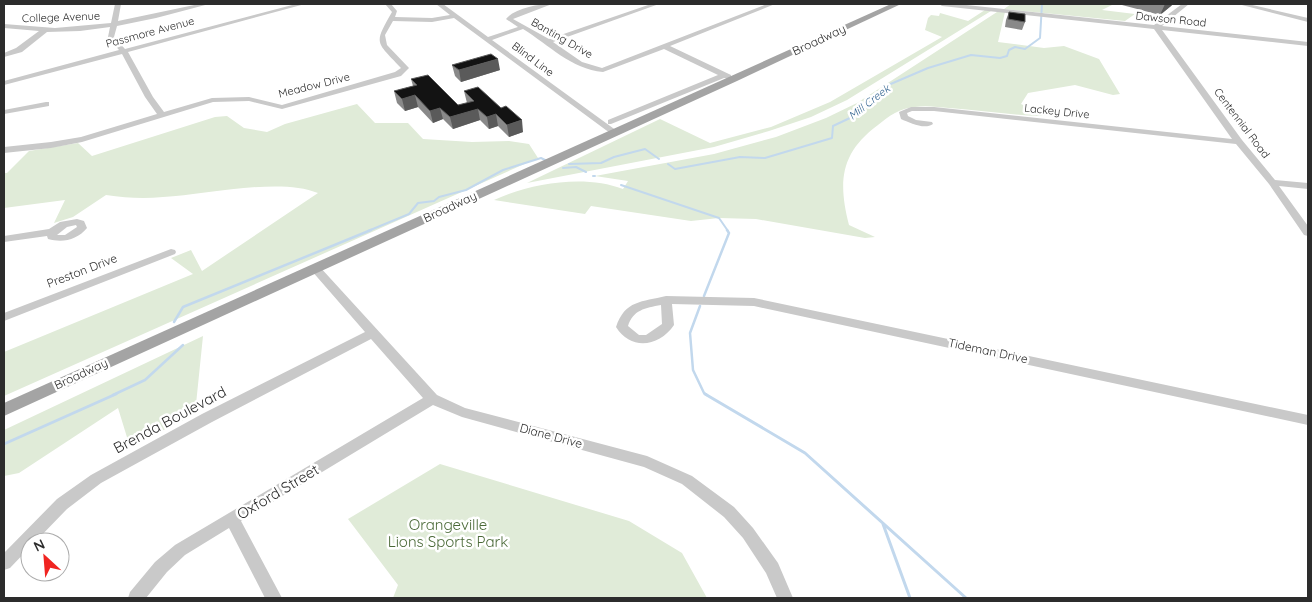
<svg xmlns="http://www.w3.org/2000/svg" width="1312" height="602" font-family="Quicksand,sans-serif">
<style>
.green{fill:#e0ebd8}
.lines{fill:none;stroke-linecap:round;stroke-linejoin:round}
.stream-far2{stroke:#c2d8ed;stroke-width:2}
.stream-far1{stroke:#c2d8ed;stroke-width:2.5}
.stream{stroke:#c2d8ed;stroke-width:3}
.minor{fill:#c9c9c9;fill-rule:evenodd}
.major{fill:#a4a4a4;fill-rule:evenodd}
.wall{fill:#898989}
.shaded-wall{fill:#5a5a5a}
.building{fill:#131313;stroke:#5a5a5a}
.labels{text-anchor:middle;stroke-width:5;stroke-linejoin:round;paint-order:stroke}
.far-street-label{font-size:11px;fill:#2c2c2c;stroke:#fff}
.far-water-label{font-size:11px;font-style:italic;fill:#366692;stroke:#fff}
.street-label{font-size:12px;fill:#2c2c2c;stroke:#fff}
.near-street-label{font-size:15px;fill:#2c2c2c;stroke:#fff}
.near-park-label{font-size:15px;fill:#4a6937;stroke:#fff}
</style>
<rect width="100%" height="100%" fill="#fff"/>
<!-- green -->
<path class="green" d="M1011 4H1114L1102 10 1135 14 1125 21 1004 9Z
M985 10 991 11 847 100 811 117 769 131 714 147 527 183 660 119 710 143 771 127 830 102 942 37 925 30 928 18 931 15 939 16 940 13 968 21Z
M997 12H1005L998 42 1044 48 1064 46 1099 59 1120 94 1113 95 1075 85 1028 93 1021 104 1047 116H1040C1010 115 980 110 949 108 938 107 926 105 915 107 900 108 889 116 878 125 840 153 838 182 849 225L875 237 865 238 756 219 719 218 691 221 591 206 585 214 494 200C530 183 585 174 623 189L628 181 595 176 714 154 776 137 826 118 857 103Z
M357 104 375 123H408L423 139 472 142 509 141 529 144 538 158 4 396V352L193 274 171 258 191 250 202 271 318 193C279 177 207 195 163 197 144 199 126 198 106 195L73 217 54 223 65 200 4 208V173H7L29 151 78 143 92 156 215 117 227 116 244 128 267 132 285 124Z
M203 336 195 414 130 447 118 408 19 473 4 476V430Z
M440 464 629 521 682 553 707 598H393L398 585 348 519Z"/>
<g class="lines">
<!-- stream-far2 -->
<path class="stream-far2" d="M569 164 601 163 614 157 645 149 659 159
M668 164 675 169 740 157 765 158 832 138 833 126 852 117 886 86 928 68 971 55 1000 58 1007 56 1009 50 1015 47 1025 49 1040 38 1042 4
M563 168 576 167 586 172
M593 176H595
M621 185 719 218 728 231
M368 231 409 214 418 203 434 201 439 197 466 190 503 170 541 158 545 160"/>
<!-- stream-far1 -->
<path class="stream-far1" d="M704 296 729 233 727 230
M700 306 690 333 693 370 704 393 707 395
M174 322 183 307 371 230
M113 395 145 380 183 345"/>
<!-- stream -->
<path class="stream" d="M705 394 805 453 966 598
M4 444 116 394
M883 524 910 598"/>
<!-- minor -->
<path class="minor" d="M115 4H121L118 21 199 4H209L156 18 117 26 114 37 125 49 296 4H305L128 52 153 97 164 112 212 98 249 97 282 105 395 72 401 68C376 41 373 45 392 12L385 4H391L397 11 395 17 432 18 450 15 436 4H443L488 37 518 27 506 19C515 8 538 4 552 4L513 19 549 39 651 4H659L553 42 582 62 602 68 767 4H775L670 46 731 75V79L724 78 611 124H608V120L718 75 664 49 603 72C571 69 549 45 523 29L492 40 617 131 618 133 614 136 454 18 432 22 393 21 385 35 387 45 409 68 401 76 282 109 249 101 213 102 82 142 51 148 4 153V147L51 142 81 137 157 114 145 97 122 54 4 85V81L119 50 108 37 110 27 80 31 47 32 22 52 4 57V53L16 48 39 31 4 28V24L55 28 111 23Z
M939 4H957L1154 25 1182 4H1189L1162 26 1308 42V46L1162 30 1242 140 1275 180 1308 183V189L1279 186 1308 226V236L1304 235 1269 184 1236 144 934 111H912L907 113 908 116 916 120 932 122 933 124C925 130 910 123 901 119L899 112 911 107H934L1232 139 1154 29 942 6Z
M1238 4H1248L1308 18V22Z
M46 102H49V106L4 114V110Z
M77 219 84 221 87 228C77 240 63 243 48 239L47 236 4 242V236L49 229 60 222ZM76 225 77 227 65 235H57L67 227Z
M171 249 175 250 176 252 175 254 4 321V313Z
M315 265 319 266 437 395 465 408 647 456 692 476 734 507 753 528 778 563 793 598H777L766 573 743 538 724 517 682 484 644 467 462 417 433 405 241 521 282 598H265L229 528 185 555 167 572 146 598H128L130 592 155 562 175 545 423 398 371 339 212 422 101 483 67 509 35 542H30V547L10 568 4 570V553L57 499 91 475 202 414 365 332 311 270 310 268Z
M666 296 754 298 1308 415V425L754 306 672 304 674 325C659 347 631 351 616 327 625 300 642 302 666 296ZM661 305 662 324 646 335H639L628 326C633 310 645 308 661 305Z"/>
<!-- major -->
<path class="major" d="M891 4H901L737 81 4 416V403Z"/>
</g>
<!-- wall -->
<path class="wall" d="M1123 4H1173L1171 6 1160 15 1122 5Z
M1009 12 1025 22 1022 30 1005 27 1006 20Z
M452 65 500 70 461 82 455 76Z
M411 79 458 105 467 103 464 91 523 132 509 137 498 126 489 129 480 120 453 129 443 119 433 123 418 107 405 111 397 103 394 91 413 86Z"/>
<!-- shaded-wall -->
<path class="shaded-wall" d="M1165 4H1173L1171 6 1160 15Z
M498 59 500 70 461 82 459 70Z
M415 95 418 107 405 111 402 99Z
M440 108 443 119 433 123 430 111Z
M478 109 480 120 453 129 450 117Z
M496 114 498 126 489 129 487 117Z
M522 120 523 132 509 137 507 125Z"/>
<!-- building -->
<path class="building" d="M1009 12 1025 14V22L1008 19Z
M491 54 498 59 459 70 452 65Z
M428 75 458 105 474 101 464 91 478 87 501 108 506 106 522 120 507 125 496 114 487 117 478 109 450 117 440 108 430 111 415 95 402 99 394 91 417 85 411 79Z"/>
<g class="labels">
<!-- far-street labels -->
<g class="far-street-label">
<text transform="translate(61 17) rotate(-2)" y="4">College Avenue</text>
<text transform="translate(1171 19) rotate(6)" y="4">Dawson Road</text>
<text transform="translate(150 32) rotate(-15)" y="4">Passmore Avenue</text>
<text transform="translate(562 38) rotate(30)" y="4">Banting Drive</text>
<text transform="translate(533 59) rotate(37)" y="4">Blind Line</text>
<text transform="translate(314 85) rotate(-14)" y="4">Meadow Drive</text>
<text transform="translate(1057 111) rotate(6)" y="4">Lackey Drive</text>
<text transform="translate(1242 123) rotate(53)" y="4">Centennial Road</text>
</g>
<!-- far-water labels -->
<g class="far-water-label">
<text transform="translate(869 102) rotate(-38)" y="4">Mill Creek</text>
</g>
<!-- street labels -->
<g class="street-label">
<text transform="translate(819 40) rotate(-25)" y="4">Broadway</text>
<text transform="translate(450 207) rotate(-25)" y="4">Broadway</text>
<text transform="translate(82 271) rotate(-21)" y="4">Preston Drive</text>
<text transform="translate(988 351) rotate(12)" y="4">Tideman Drive</text>
<text transform="translate(81 374) rotate(-25)" y="4">Broadway</text>
<text transform="translate(551 436) rotate(15)" y="4">Diane Drive</text>
</g>
<!-- near-street labels -->
<g class="near-street-label">
<text transform="translate(170 420) rotate(-28)" y="5">Brenda Boulevard</text>
<text transform="translate(278 492) rotate(-31)" y="5">Oxford Street</text>
</g>
<!-- near-park labels -->
<g class="near-park-label">
<text x="448" y="530">Orangeville<tspan x="448" dy="17">Lions Sports Park</tspan></text>
</g>
</g>
<!-- border -->
<rect width="1312" height="602" fill="none" stroke="#2c2c2c" stroke-width="10"/>
<!-- north arrow -->
<g transform="translate(45 557) rotate(334)"><circle r="24" fill="#ffffff" stroke="#ababab"/>
<path d="M0-4L9 19L0 12L-9 19Z" fill="#f02421"/>
<text y="-8" font-size="14" font-weight="bold" text-anchor="middle" fill="#2c2c2c">N</text>
</g>
</svg>
